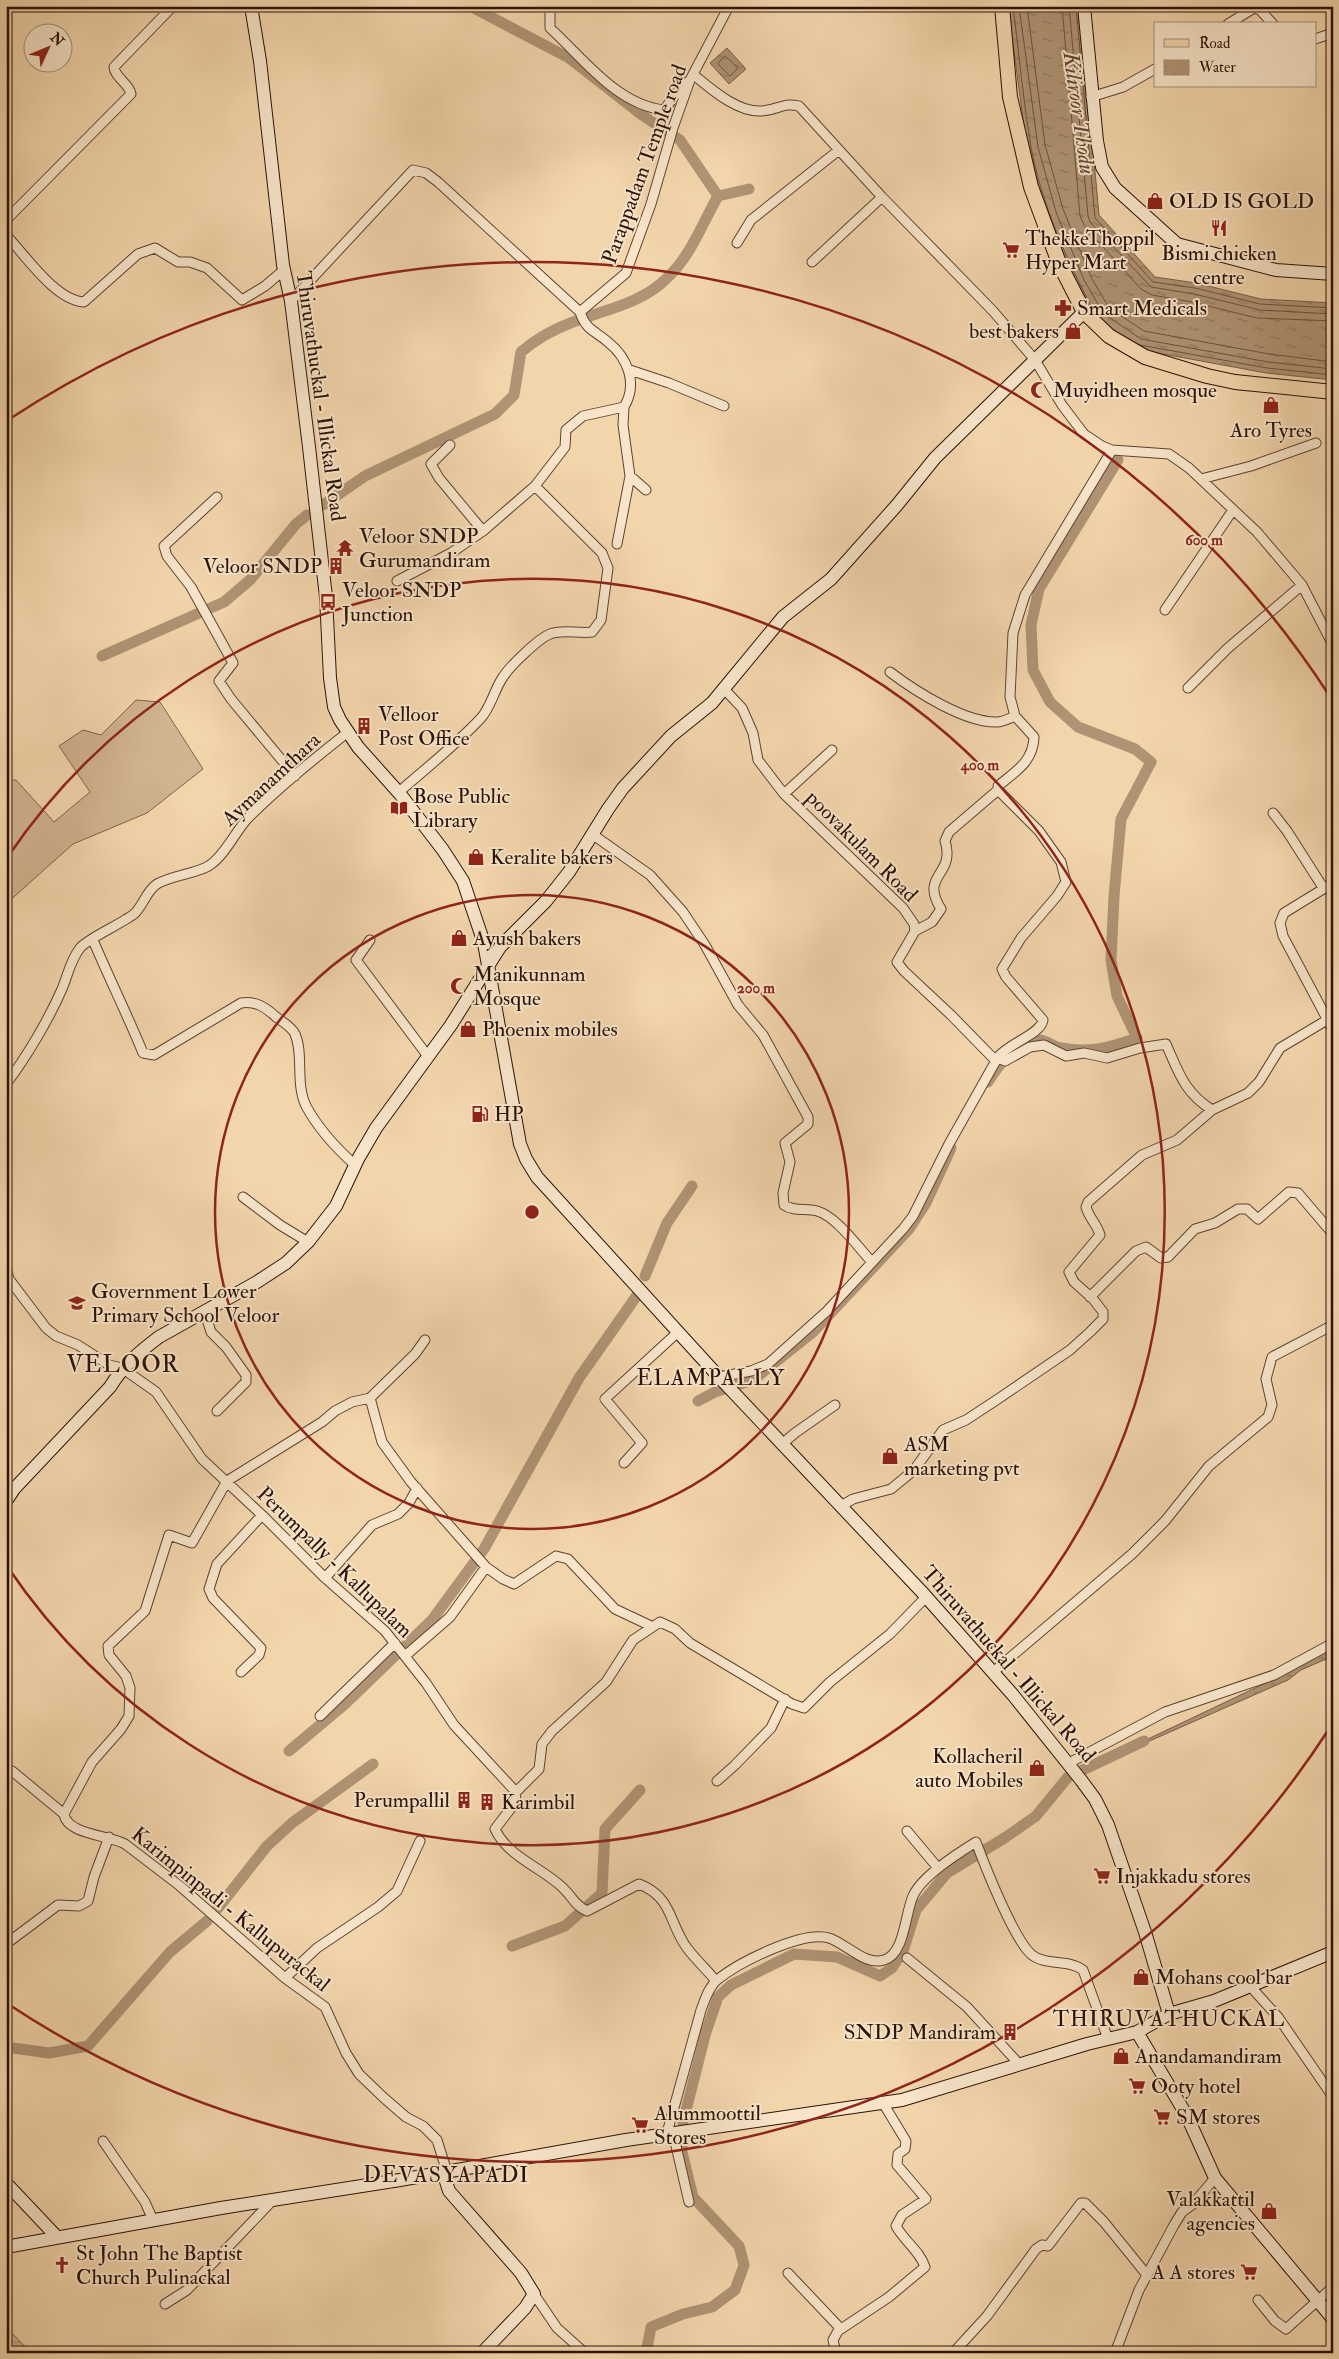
<svg xmlns="http://www.w3.org/2000/svg" width="1339" height="2359" font-family="'IM FELL Double Pica',serif">
<style>
.grass{fill:#d1b490;stroke:#7e634b}
.wetland{fill:url(#wetland-marsh);stroke:#7e634b}
.water{fill:url(#water-ripples);stroke:#7a5f48}
.lines{fill:none;stroke-linecap:round;stroke-linejoin:round}
.shore{stroke:#6d523d;stroke-width:1}
.stream{stroke:#7a5f48;stroke-width:3}
.canal{stroke:#af9374;stroke-width:11}
.street-casing{stroke:#5d4330;stroke-width:11}
.secondary-casing{stroke:#2b1206;stroke-width:14}
.primary-casing{stroke:#2b1206;stroke-width:16}
.street{stroke:#f7e4c9;stroke-width:9}
.secondary{stroke:#f7e4c9;stroke-width:12}
.primary{stroke:#f3d5ac;stroke-width:14}
.ring{fill:none;stroke:#8f2418;stroke-width:2.5}
.labels{text-anchor:middle;stroke-width:4;stroke-linejoin:round;paint-order:stroke}
.street-label{font-size:21px;fill:#2b1206;stroke:#f7e4c9}
.poi-label{font-size:21px;fill:#2b1206;stroke:#f7e4c9;text-anchor:start}
.water-label{font-size:22px;font-style:italic;fill:#604632;stroke:#f7e4c9}
.neighbourhood-label{font-size:22px;letter-spacing:1px;fill:#2b1206;stroke:#f7e4c9}
.quarter-label{font-size:24px;letter-spacing:1px;fill:#2b1206;stroke:#f7e4c9}
.centre{fill:#8f2418;stroke:#f7e4c9;stroke-width:2.5}
.ring-label{font-size:15px;text-anchor:middle;font-weight:bold;fill:#8f2418;stroke:#f7e4c9;stroke-width:4;stroke-linejoin:round;paint-order:stroke}
</style>
<defs>
<pattern id="wetland-marsh" width="20" height="14" patternUnits="userSpaceOnUse" patternTransform="scale(1.25)"><rect width="20" height="14" fill="#d1b490"/><path d="M1 5h8M5 5V1M11 12h8M15 12V8" fill="none" stroke="#b49a7b"/></pattern>
<pattern id="water-ripples" width="26" height="14" patternUnits="userSpaceOnUse" patternTransform="scale(1.25)"><rect width="26" height="14" fill="#af9374"/><path d="M2 4q2-2 4 0t4 0M15 11q2-2 4 0t4 0" fill="none" stroke="#8f775d"/></pattern>
</defs>
<rect width="100%" height="100%" fill="#f3d5ac"/>
<filter id="stains"><feTurbulence type="fractalNoise" baseFrequency=".004" numOctaves="4"/><feColorMatrix values="0 0 0 0 .2 0 0 0 0 .09 0 0 0 0 .02 0 0 0 .5 -.17"/></filter>
<radialGradient id="worn" r=".72"><stop offset=".6" stop-color="#630" stop-opacity="0"/><stop offset="1" stop-color="#630" stop-opacity=".3"/></radialGradient>
<!-- grass -->
<path class="grass" d="M136 700 160 702 203 769 147 813 73 844 6 904V780H16L54 822 90 792 59 746 83 730 101 735Z"/>
<!-- wetland -->
<path class="wetland" d="M6 2331H10L31 2353H6Z"/>
<!-- water -->
<path class="water" d="M1008 6H1080L1099 215 1155 277 1196 283 1261 299 1333 303V380L1266 373 1136 349 1094 321 1074 285 1045 215 1027 149Z
M727 48 746 69 729 84 710 63Z
M1333 1644V1656L1301 1670 1288 1680 1068 1777 1272 1680Z"/>
<g class="lines">
<!-- shore -->
<path class="shore" d="M1013 6C1019 53 1023 100 1031 147 1041 202 1067 262 1094 311
M1019 6 1038 147 1056 212 1084 280 1103 313 1141 339 1268 362 1333 369
M1027 6 1045 145 1063 209 1091 277 1109 308 1144 331 1269 354 1333 362
M1062 6 1080 216 1085 227 1141 289 1152 295 1192 302 1257 318 1333 321
M1069 6 1088 216 1090 222 1151 287 1194 294 1260 310 1333 314
M1076 6 1095 218 1153 282 1195 288 1260 304 1333 308
M725 56 738 68 730 76 718 64Z
M1140 345 1267 368 1333 375"/>
<!-- stream -->
<path class="stream" d="M661 127 674 103"/>
<!-- canal -->
<path class="canal" d="M470 6 569 58 642 115 680 140 718 196
M323 505 365 476 495 414 514 395 521 352C536 339 554 329 573 322 604 310 642 303 666 279 691 256 701 226 718 196L749 189
M102 656 224 602 250 580 296 524 307 515
M988 1082C997 1067 1019 1037 1040 1040 1047 1041 1054 1047 1061 1048 1090 1053 1110 1048 1137 1038L1117 996 1111 960 1114 896 1121 819 1151 762 1135 749 1078 727 1050 702 1033 670 1031 625 1039 589 1118 460
M645 1276 667 1223 692 1186
M698 1401 715 1392 753 1380 813 1332 909 1229 926 1203 951 1148
M289 1751 345 1704 432 1620 484 1549 579 1378 638 1294
M218 1908 267 1846 292 1823 373 1764
M512 1946 565 1926 602 1893 605 1829 640 1790
M6 2047 49 2053 88 2046 170 1952 207 1921
M683 2122 706 2032 718 1997 731 1985 794 1954 837 1957 880 1976 892 1968 903 1951 916 1910 947 1873 1006 1837 1036 1816 1068 1777 1144 1741
M646 2353 651 2327 683 2314 712 2307 735 2290 744 2265 739 2246 693 2197 682 2152V2141"/>
<!-- street casing -->
<g class="street-casing">
<path id="street" d="M550 6V28C583 58 617 105 664 110L681 87 689 81
M1228 24 1254 8 1260 10 1273 24
M1315 39 1333 33
M694 75C711 89 738 113 762 111 779 110 782 102 799 106L882 197 993 311 1035 360 1062 405 1084 434 1102 446 1112 450 1169 454 1189 468 1257 532 1302 585 1333 645
M1091 97 1123 87 1155 69
M6 220 131 94C129 83 115 78 114 67L173 6
M6 235C26 256 55 300 84 302L138 254 155 248 178 262H190L207 268 242 300 265 286 284 270
M737 243 751 220 839 150
M812 262 882 197
M291 301 413 170 426 173 438 182 580 312C586 330 594 330 608 342 628 358 638 384 624 407L583 416 566 430 565 447 535 486 483 531 451 553 397 581
M580 312 626 273 651 204 673 128 690 80 729 6
M630 370 669 383 724 406
M624 407 623 425 630 476 646 490
M450 445 431 464 439 478 483 531
M1201 479 1251 466 1316 443
M217 497 164 546 167 556 191 587 233 663 219 681 231 699 295 776
M617 544 630 476
M1165 610 1233 510
M890 672C915 691 965 723 997 722 1003 722 1010 718 1015 716
M1188 688 1228 648 1302 585
M725 690 742 708 753 733 758 760 784 794 903 908 914 924 915 931 897 962 904 971 951 1015 996 1061
M399 792C426 768 456 745 481 718 491 707 494 690 503 677 510 666 538 639 550 634 562 629 579 634 592 632L601 620 608 568 602 553 535 486
M784 794 832 750
M1273 813 1287 831 1324 889
M592 834 650 875 683 912 705 945 738 1005 763 1035 808 1117V1124L785 1143 790 1162 783 1193 784 1205C794 1212 806 1208 817 1211 836 1216 858 1247 871 1261
M1333 883 1284 913 1280 923 1283 936 1333 1030
M915 931 932 922 941 909C919 874 956 876 945 841L949 832 998 790
M93 940C109 978 127 1014 143 1053L154 1055 241 1003C255 1001 264 1006 275 1016 281 1021 292 1027 295 1034 304 1054 295 1083 306 1106 319 1130 336 1148 355 1165
M370 940 356 960 427 1055
M998 1057 1005 1061 1030 1047 1044 1045 1066 1056 1084 1053 1107 1058 1140 1048 1166 1044C1179 1073 1184 1092 1212 1110
M6 1084C26 1058 49 1019 62 989 68 975 70 961 80 948 87 939 121 924 134 914 143 906 147 890 157 884 172 875 200 873 210 865 225 855 235 832 248 818 279 787 314 759 348 732
M243 1197 280 1225 308 1242
M6 1267 9 1279 46 1328 56 1336 78 1345 109 1365 122 1368 156 1392 202 1459 262 1515 325 1578 385 1631 426 1683 454 1725 516 1792
M1090 1297 1136 1251 1146 1247 1161 1258 1168 1257 1195 1229 1215 1223 1238 1209H1247L1258 1219 1289 1192 1298 1193 1333 1234
M205 1313 211 1332 226 1347 246 1375V1382L217 1411
M719 1377 751 1371 768 1364 827 1311 903 1229 913 1216 949 1144 998 1057C1009 1043 1041 1034 1043 1020L1006 977 1002 969 1021 938 1057 896 1066 882 1061 862 1039 831 998 790V786C1016 771 1033 762 1034 737L1015 716 1010 697 1013 633 1025 595 1112 450
M370 1398 382 1442 411 1482 486 1567 503 1579 514 1584 556 1556 568 1559 615 1609 651 1626
M782 1444 795 1433 835 1405
M624 1463 642 1443 605 1399 678 1332
M841 1506 853 1499 891 1489 914 1470 943 1430 966 1420 995 1401 1070 1350 1090 1332 1103 1319V1312L1093 1299 1074 1282 1069 1272 1100 1235C1097 1224 1089 1218 1086 1207L1088 1202 1142 1155 1177 1140 1212 1110 1248 1093 1259 1082 1280 1048 1327 1020
M325 1578 372 1525 398 1514 409 1503 417 1488
M405 1656 450 1617 486 1567
M241 1672 259 1655 261 1648 213 1598 209 1589 217 1564 262 1515
M992 1673 1132 1554 1165 1521 1209 1466 1268 1417 1272 1405 1266 1379 1272 1357 1333 1325
M320 1716 395 1643
M1332 1749 1333 1748
M1069 1763 1165 1712 1274 1675 1333 1643
M6 1773 12 1771 64 1814C67 1835 110 1835 125 1844L180 1886 285 1978 325 2007 346 2053 359 2074 384 2098 406 2117 423 2126 437 2140 447 2172
M717 1781 735 1765 771 1728 785 1699
M516 1792 539 1769 542 1744 552 1731 606 1682 633 1640 660 1622 675 1629 690 1643 792 1704 804 1708 830 1682 890 1634 926 1597
M516 1792 515 1803 495 1829C507 1856 542 1868 562 1887 573 1897 574 1905 587 1911L639 1884C673 1897 669 1924 687 1948 696 1960 707 1970 716 1981
M64 1814 92 1762 121 1729 129 1716 130 1688 126 1676 109 1655 108 1646 145 1611 169 1535 192 1543 227 1481 322 1422 335 1411 352 1402 370 1398 415 1354 425 1340
M907 1831 938 1868
M6 1944 58 1905 79 1906 88 1901 94 1877 109 1837
M907 1958 967 2007 1020 2065
M285 1978 317 1948 378 1907 397 1891 420 1841
M1250 1986 1278 2017 1333 2097
M667 2133 701 2010C705 2000 708 1988 717 1980 738 1963 802 1930 829 1938 847 1944 865 1966 884 1960 905 1954 905 1913 913 1896 922 1876 957 1854 976 1842 985 1866 1014 1940 1032 1955 1046 1966 1069 1959 1083 1970L1108 2039
M673 2133 689 2202
M103 2141 145 2202 153 2220
M788 2273 841 2329
M534 2294 557 2328 585 2353
M1258 2300 1275 2321 1286 2329 1333 2287
M165 2304 187 2290 273 2200
M836 2353 833 2340 838 2331 889 2297 925 2267C920 2251 904 2241 896 2226L902 2215 926 2199 897 2165 898 2154 905 2149 906 2141 883 2103
M953 2353 987 2316 1036 2249 1042 2245 1048 2246 1081 2203H1085L1104 2222 1147 2275
M1115 2353 1139 2290 1174 2225 1182 2212 1193 2204 1215 2178"/>
</g>
<!-- secondary casing -->
<g class="secondary-casing">
<path id="secondary" d="M251 6 260 61 283 265 291 301 309 447 326 597 330 678 334 707 340 720 358 747 400 794 443 850 463 881 484 943 520 1144 526 1159 537 1177 719 1377 921 1591 1013 1695 1081 1780 1095 1799 1108 1825 1145 1932 1169 2014
M1084 6 1097 141 1102 167 1115 188 1177 244 1276 270 1333 274
M6 1501 14 1489 110 1387C123 1366 139 1352 159 1337L257 1282 286 1263 308 1242 336 1206 358 1159 376 1128 451 1025 500 947 546 901 569 872 608 809 623 788 671 736 712 703 783 617 831 579 897 505 935 458 1084 312
M1137 2032 1187 2116 1215 2178 1333 2319
M443 2172 449 2191 521 2273 534 2294 525 2308 482 2353
M6 2183 57 2237
M6 2247 221 2208 400 2180 626 2140 902 2100 1087 2044 1137 2032 1169 2014 1214 2001 1333 1952"/>
</g>
<!-- primary casing -->
<g class="primary-casing">
<path id="primary" d="M1002 6 1010 97 1031 187 1059 263 1084 312 1109 336 1145 357 1207 376 1235 382 1333 392"/>
</g>
<!-- street -->
<use href="#street" class="street"/>
<!-- secondary -->
<use href="#secondary" class="secondary"/>
<!-- primary -->
<use href="#primary" class="primary"/>
</g>
<!-- distance rings -->
<g class="ring">
<circle cx="532" cy="1212" r="317"/>
<path d="M7 858A633 633 0 1 1 7 1566"/>
<path d="M1329 1729A950 950 0 0 1 8 2004M8 420A950 950 0 0 1 1329 695"/>
</g>
<!-- icons -->
<defs>
<g id="shop-bare" transform="scale(1.35)"><path d="M-5-2.5h2.3a2.7 3.5 0 0 1 5.4 0H5L5.5 6h-11ZM-1.5-2.5h3a1.5 2.3 0 0 0-3 0Z" fill="#8f2418" stroke="#f7e4c9" stroke-width="2.5" paint-order="stroke"/></g>
<g id="restaurant-bare" transform="scale(1.35)"><path d="M-5-6h1v4h1v-4h1v4h1v-4h1v5L-1.5 .5V6h-2V.5L-5-1ZM5-6V6H3V1.5H1.5Q1.5-4 5-6Z" fill="#8f2418" stroke="#f7e4c9" stroke-width="2.5" paint-order="stroke"/></g>
<g id="supermarket-bare" transform="scale(1.35)"><path d="M-6-5.5h2.5l.6 2H6L4.5 2H-2.5L-4.4-4H-6ZM-1.5 3.2a1.3 1.3 0 1 0 .1 0ZM3 3.2a1.3 1.3 0 1 0 .1 0Z" fill="#8f2418" stroke="#f7e4c9" stroke-width="2.5" paint-order="stroke"/></g>
<g id="pharmacy-bare" transform="scale(1.35)"><path d="M-2-6h4v4h4v4h-4v4h-4v-4h-4v-4h4Z" fill="#8f2418" stroke="#f7e4c9" stroke-width="2.5" paint-order="stroke"/></g>
<g id="mosque-bare" transform="scale(1.35)"><path d="M3.5-4.9A6 6 0 1 0 3.5 4.9A5 5 0 1 1 3.5-4.9Z" fill="#8f2418" stroke="#f7e4c9" stroke-width="2.5" paint-order="stroke"/></g>
<g id="temple-bare" transform="scale(1.35)"><path d="M0-6L5-2H3V0L6.5 2.5H4V6H1.5V3h-3V6H-4V2.5H-6.5L-3 0V-2H-5Z" fill="#8f2418" stroke="#f7e4c9" stroke-width="2.5" paint-order="stroke"/></g>
<g id="building-bare" transform="scale(1.35)"><path d="M-4-6H4V6H1V3H-1V6H-4ZM-2.5-4.3h1.7v1.8h-1.7ZM.8-4.3h1.7v1.8H.8ZM-2.5-1h1.7V.8h-1.7ZM.8-1h1.7V.8H.8Z" fill="#8f2418" stroke="#f7e4c9" stroke-width="2.5" paint-order="stroke"/></g>
<g id="bus-bare" transform="scale(1.35)"><path d="M-5-6H5V4H4V6H2V4H-2V6H-4V4H-5ZM-3.5-4V0h7V-4ZM-3.5 1.2v1.5H-2V1.2ZM2 1.2v1.5H3.5V1.2Z" fill="#8f2418" stroke="#f7e4c9" stroke-width="2.5" paint-order="stroke"/></g>
<g id="library-bare" transform="scale(1.35)"><path d="M-6-4Q-3-5.5-.7-3.5V5Q-3 3-6 4ZM6-4Q3-5.5 .7-3.5V5Q3 3 6 4Z" fill="#8f2418" stroke="#f7e4c9" stroke-width="2.5" paint-order="stroke"/></g>
<g id="fuel-bare" transform="scale(1.35)"><path d="M-5.5-6h7V0h2V4h1.3V-2.5L3-4.5l.8-.8L6-3V5H2.5V1h-1V6h-7ZM-4.2-4.7v3.2H.2V-4.7Z" fill="#8f2418" stroke="#f7e4c9" stroke-width="2.5" paint-order="stroke"/></g>
<g id="school-bare" transform="scale(1.35)"><path d="M0-5L7-2L0 1L-7-2ZM-4 1L0 2.5L4 1V4Q0 6-4 4Z" fill="#8f2418" stroke="#f7e4c9" stroke-width="2.5" paint-order="stroke"/></g>
<g id="church-bare" transform="scale(1.35)"><path d="M-1.2-6h2.4v3.5h3.3v2.4h-3.3V6h-2.4V-.1h-3.3v-2.4h3.3Z" fill="#8f2418" stroke="#f7e4c9" stroke-width="2.5" paint-order="stroke"/></g>
</defs>
<g fill-rule="evenodd">
<use href="#shop-bare" x="1155" y="201"/>
<use href="#restaurant-bare" x="1219" y="228"/>
<use href="#supermarket-bare" x="1011" y="250"/>
<use href="#pharmacy-bare" x="1063" y="308"/>
<use href="#shop-bare" x="1073" y="331"/>
<use href="#mosque-bare" x="1039" y="390"/>
<use href="#shop-bare" x="1271" y="405"/>
<use href="#temple-bare" x="345" y="548"/>
<use href="#building-bare" x="336" y="566"/>
<use href="#bus-bare" x="328" y="602"/>
<use href="#building-bare" x="364" y="726"/>
<use href="#library-bare" x="399" y="808"/>
<use href="#shop-bare" x="476" y="857"/>
<use href="#shop-bare" x="459" y="938"/>
<use href="#mosque-bare" x="459" y="986"/>
<use href="#shop-bare" x="468" y="1029"/>
<use href="#fuel-bare" x="480" y="1114"/>
<use href="#school-bare" x="77" y="1303"/>
<use href="#shop-bare" x="890" y="1456"/>
<use href="#shop-bare" x="1037" y="1768"/>
<use href="#building-bare" x="464" y="1800"/>
<use href="#building-bare" x="487" y="1802"/>
<use href="#supermarket-bare" x="1102" y="1876"/>
<use href="#shop-bare" x="1141" y="1977"/>
<use href="#building-bare" x="1010" y="2032"/>
<use href="#shop-bare" x="1121" y="2056"/>
<use href="#supermarket-bare" x="1137" y="2086"/>
<use href="#supermarket-bare" x="1162" y="2117"/>
<use href="#supermarket-bare" x="640" y="2125"/>
<use href="#shop-bare" x="1269" y="2211"/>
<use href="#church-bare" x="62" y="2265"/>
<use href="#supermarket-bare" x="1249" y="2272"/>
</g>
<g class="labels">
<!-- street labels -->
<g class="street-label">
<text transform="translate(644 164) rotate(-70)" y="7">Parappadam Temple road</text>
<text transform="translate(321 396) rotate(82)" y="7">Thiruvathuckal - Illickal Road</text>
<text transform="translate(271 779) rotate(-43)" y="7">Aymanamthara</text>
<text transform="translate(862 846) rotate(45)" y="7">poovakulam Road</text>
<text transform="translate(335 1562) rotate(44)" y="7">Perumpally - Kallupalam</text>
<text transform="translate(1009 1664) rotate(49)" y="7">Thiruvathuckal - Illickal Road</text>
<text transform="translate(231 1909) rotate(39)" y="7">Karimpinpadi - Kallupurackal</text>
</g>
<!-- poi labels -->
<g class="poi-label">
<text x="1169" y="208">OLD IS GOLD</text>
<text x="1025" y="245">ThekkeThoppil<tspan x="1025" dy="24">Hyper Mart</tspan></text>
<text x="1219" y="260" text-anchor="middle">Bismi chicken<tspan x="1219" dy="24">centre</tspan></text>
<text x="1077" y="315">Smart Medicals</text>
<text x="1059" y="338" text-anchor="end">best bakers</text>
<text x="1053" y="397">Muyidheen mosque</text>
<text x="1271" y="437" text-anchor="middle">Aro Tyres</text>
<text x="359" y="543">Veloor SNDP<tspan x="359" dy="24">Gurumandiram</tspan></text>
<text x="322" y="573" text-anchor="end">Veloor SNDP</text>
<text x="342" y="597">Veloor SNDP<tspan x="342" dy="24">Junction</tspan></text>
<text x="378" y="721">Velloor<tspan x="378" dy="24">Post Office</tspan></text>
<text x="413" y="803">Bose Public<tspan x="413" dy="24">Library</tspan></text>
<text x="490" y="864">Keralite bakers</text>
<text x="473" y="945">Ayush bakers</text>
<text x="473" y="981">Manikunnam<tspan x="473" dy="24">Mosque</tspan></text>
<text x="482" y="1036">Phoenix mobiles</text>
<text x="494" y="1121">HP</text>
<text x="91" y="1298">Government Lower<tspan x="91" dy="24">Primary School Veloor</tspan></text>
<text x="904" y="1451">ASM<tspan x="904" dy="24">marketing pvt</tspan></text>
<text x="1023" y="1763" text-anchor="end">Kollacheril<tspan x="1023" dy="24">auto Mobiles</tspan></text>
<text x="450" y="1807" text-anchor="end">Perumpallil</text>
<text x="501" y="1809">Karimbil</text>
<text x="1116" y="1883">Injakkadu stores</text>
<text x="1155" y="1984">Mohans cool bar</text>
<text x="996" y="2039" text-anchor="end">SNDP Mandiram</text>
<text x="1135" y="2063">Anandamandiram</text>
<text x="1151" y="2093">Ooty hotel</text>
<text x="654" y="2120">Alummoottil<tspan x="654" dy="24">Stores</tspan></text>
<text x="1176" y="2124">SM stores</text>
<text x="1255" y="2206" text-anchor="end">Valakkattil<tspan x="1255" dy="24">agencies</tspan></text>
<text x="76" y="2260">St John The Baptist<tspan x="76" dy="24">Church Pulinackal</tspan></text>
<text x="1235" y="2279" text-anchor="end">A A stores</text>
</g>
<!-- water labels -->
<g class="water-label">
<text transform="translate(1080 113) rotate(82)" y="8">Kiliroor Thodu</text>
</g>
<!-- neighbourhood labels -->
<g class="neighbourhood-label">
<text x="711" y="1385">ELAMPALLY</text>
<text x="1169" y="2026">THIRUVATHUCKAL</text>
<text x="446" y="2182">DEVASYAPADI</text>
</g>
<!-- quarter labels -->
<g class="quarter-label">
<text x="123" y="1372">VELOOR</text>
</g>
</g>
<circle cx="532" cy="1212" r="8" class="centre"/>
<g class="ring-label">
<text x="1204" y="545">600 m</text>
<text x="980" y="770">400 m</text>
<text x="756" y="993">200 m</text>
</g>
<!-- margin -->
<rect width="1339" height="2359" fill="none" stroke="#f3d5ac" stroke-width="25"/>
<rect x="8" y="8" width="1324" height="2344" fill="none" stroke="#2b1206" stroke-width="2.5"/>
<rect x="12" y="12" width="1314" height="2334" fill="none" stroke="#2b1206"/>
<!-- legend -->
<rect x="1154" y="22" width="162" height="65" fill="#f7e4c9" stroke="#a5907b"/>
<rect x="1164" y="39" width="25" height="8" fill="#f3d5ac" stroke="#a5907b"/>
<text x="1199" y="48" font-size="15" fill="#2b1206">Road</text>
<rect x="1164" y="60" width="25" height="15" fill="url(#water-ripples)" stroke="#a5907b"/>
<text x="1199" y="72" font-size="15" fill="#2b1206">Water</text>
<!-- north arrow -->
<g transform="translate(48 48) rotate(46)"><circle r="24" fill="#f7e4c9" stroke="#a5907b"/>
<path d="M0-4L9 19L0 12L-9 19Z" fill="#8f2418"/>
<text y="-8" font-size="14" font-weight="bold" text-anchor="middle" fill="#2b1206">N</text>
</g>
<rect width="100%" height="100%" filter="url(#stains)"/>
<rect width="100%" height="100%" fill="url(#worn)"/>
</svg>
